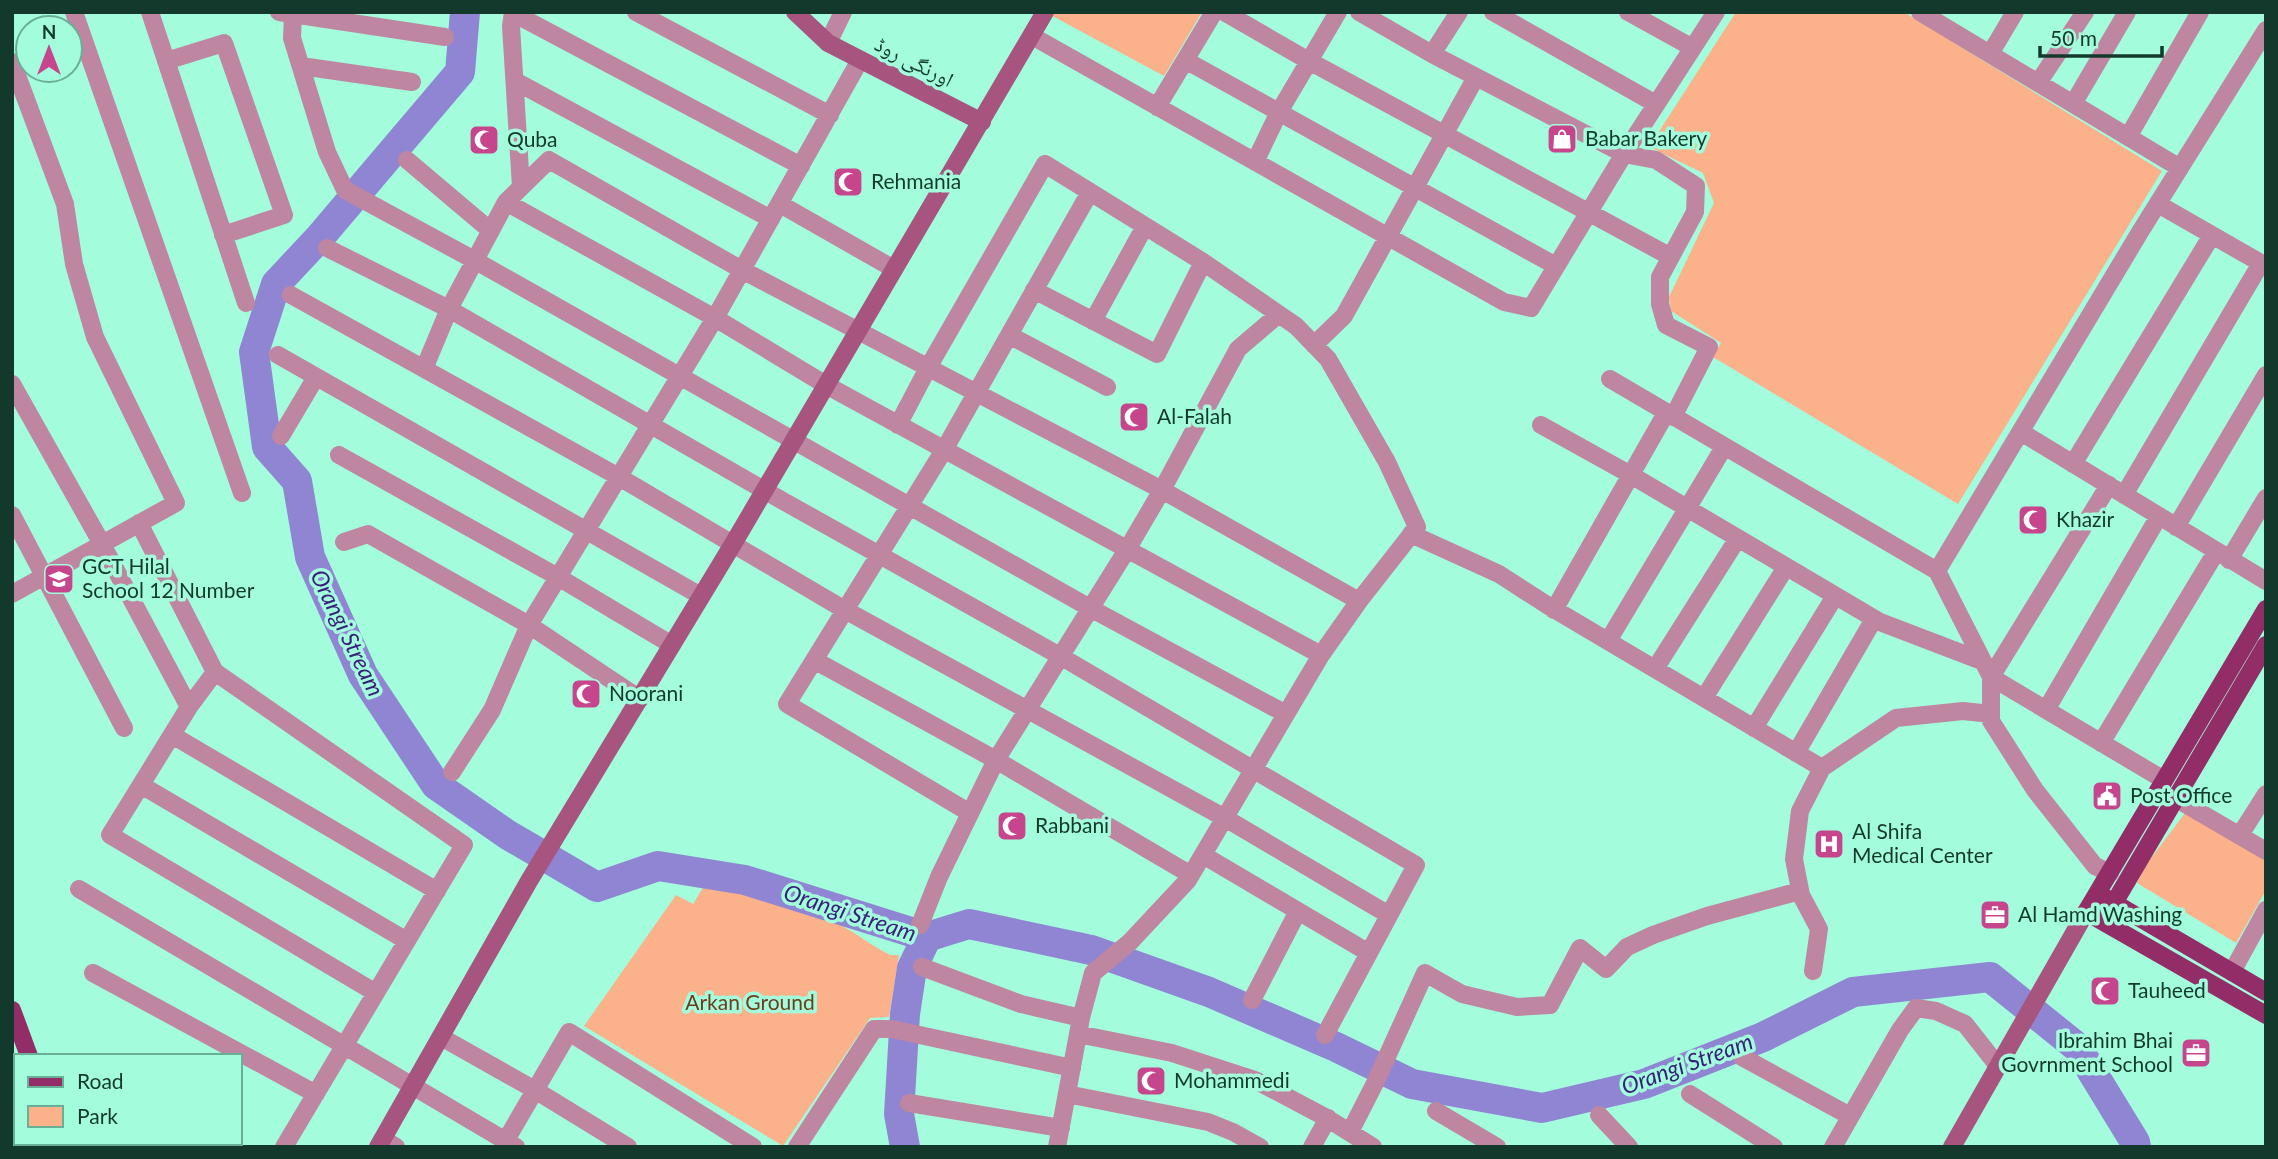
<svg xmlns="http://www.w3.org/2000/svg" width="2278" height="1159" font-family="Lato,'Noto Naskh Arabic',sans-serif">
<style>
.green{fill:#fbb18a}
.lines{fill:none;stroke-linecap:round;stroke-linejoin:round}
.river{stroke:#9085d3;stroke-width:30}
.street{stroke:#bf86a1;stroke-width:18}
.secondary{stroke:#a7557f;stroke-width:18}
.primary{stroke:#932d67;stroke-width:18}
.labels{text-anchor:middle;stroke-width:7;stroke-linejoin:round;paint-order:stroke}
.street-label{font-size:21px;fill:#13392d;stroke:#a3fddc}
.poi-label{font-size:21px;fill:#13392d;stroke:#a3fddc;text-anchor:start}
.park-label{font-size:21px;fill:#703b1b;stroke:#a3fddc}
.water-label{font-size:23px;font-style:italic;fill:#391e7a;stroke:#a3fddc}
</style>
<rect width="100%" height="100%" fill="#a3fddc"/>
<!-- green -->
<path class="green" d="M1045 12H1202L1164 76Z
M1736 12H1904L2162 171 1958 504 1713 357 1721 343 1671 311 1669 297 1714 203 1703 173 1649 147Z
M2185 813 2266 858V890L2236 943 2137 883 2146 865Z
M704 886C747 887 806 904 844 927 860 936 874 947 890 955H899L889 1017 870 1018 783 1146 584 1026 676 895 693 904Z"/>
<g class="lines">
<!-- river -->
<path class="river" d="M465 12 460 72 320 237 276 284 254 352 267 447 297 481 310 557 363 675 436 785 508 835 597 887 658 866 745 880 927 937 969 924 1091 950 1209 992 1336 1047 1412 1084 1542 1108 1644 1084 1763 1037 1853 992 1990 977 2077 1047 2135 1142 2136 1147
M905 1147 899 1114 905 1014 912 968 927 937"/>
<!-- street -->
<path class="street" d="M74 12 242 493
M150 12 246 303
M279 12 445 37
M513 12 511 26 521 187
M636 12 830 115
M1224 12 1309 61 1671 257
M1359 12 1432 54 1624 154 1656 160 1696 186 1695 212 1660 277V304L1666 325 1709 347 1673 417
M1493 12 1656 104
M1628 12 1693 48
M1920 12 2180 168
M513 13 801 166
M293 14 292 38 327 152 345 190 476 261 1090 608 1286 714
M1032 36 1504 302 1531 308 1624 154 1716 12
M828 43 843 12
M1432 54 1459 12
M1990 54 2015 12
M1185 60 1556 266
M166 61 224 43 284 215 223 235
M12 62 65 204 74 264 95 337 176 503 12 594
M301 66 412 82
M515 81 771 219
M2038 83 2085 12
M2073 104 2127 12
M1157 107 1214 12
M2128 137 2200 12
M407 160 491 231
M1255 162 1279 112 1338 12
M506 202 549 160 742 270 1162 490 1359 601
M780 204 894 269
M2158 204 2266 266
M327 248 449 309 783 501 1060 656 1416 865 1325 1035
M1034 290 1157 354 1203 262
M291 295 619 477 845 610 1225 818 1389 915
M1093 321 1145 226
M1009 335 1107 387
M1314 345 1344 316 1476 77
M278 355 701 596
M424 369 449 309 506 202 715 318 826 385 1321 655
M1610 379 1937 571
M12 384 102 544 189 707
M898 425 929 366 1045 164 1203 262 1296 326 1328 359 1387 462 1417 527 1359 601 1321 655 1188 880 1130 942 1093 973 1081 1018 1057 1147
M1541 425 1631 475 1880 622 1982 661
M2021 432 2266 581
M281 436 316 377
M339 455 558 577 672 645
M2073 464 2212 235
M2109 485 1991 677 2164 780
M2124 495 2261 263
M12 515 124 728
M139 523 215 672 464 845 284 1147
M2176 527 2266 375
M1411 534 1499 574 1547 605 1822 768
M344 542 368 534 529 625 640 699
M2229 560 2266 498
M1554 610 1666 413
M1608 641 1724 447
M814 660 996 760 1191 875
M1655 669 1738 538
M215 672 189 707 110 835 376 993
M1704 698 1786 567
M2046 710 2159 516
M1754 728 1835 596
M172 735 437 891
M2101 743 2216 552
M1796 753 1874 619
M452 772 492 710 529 625 715 318 860 60
M141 785 407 941
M2175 798 2266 851
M970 813 787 704 944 450 1090 192
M2240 835 2266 794
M1203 855 1369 953
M2110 873 2095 866 2035 790 1991 721V677L1937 571 2140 232 2266 30
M79 889 516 1147
M920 925 939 877 996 760 1128 548 1162 490 1238 349 1279 314
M922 967 1021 1004 1081 1018
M1813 971 1819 929 1801 895 1794 859 1800 811 1822 768 1896 718 1963 711 1991 714
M2232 972 2266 910
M93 973 316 1094
M1252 1000 1298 911
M1078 1034 1172 1053 1255 1080 1325 1117 1373 1147
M441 1037 535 1090 628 1147
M1742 1057 1850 1116
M1067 1094 1208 1122 1233 1132 1260 1147
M1690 1094 1774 1147
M909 1103 1061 1128
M1436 1111 1497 1147
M1599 1115 1629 1147
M12 1118 16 1123
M1350 1132 1375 1083 1425 973 1462 994 1517 1007 1550 1005 1580 948 1606 969 1627 947 1653 935 1707 916 1800 891
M383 1139 396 1147
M157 1143 162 1147
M502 1147 569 1032 753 1147
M797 1147 874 1029H892L915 1034 1072 1068
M1312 1147 1328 1118
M1833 1147 1900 1030 1916 1008 1936 1011 1965 1024 1998 1066"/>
<!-- secondary -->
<path class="secondary" d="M795 12 828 43 982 122
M378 1147 529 881 733 544 1045 12
M1952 1147 2086 912"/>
<!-- primary -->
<path class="primary" d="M2266 609 2086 912 2266 1015
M2104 897 2266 992
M2104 920 2266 645
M12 1010 29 1056
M12 1065 16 1073
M44 1143 45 1147
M63 1143 65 1147"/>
</g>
<!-- icons -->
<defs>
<g id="shop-square" transform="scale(1.575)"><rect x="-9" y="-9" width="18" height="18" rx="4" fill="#c6458d" stroke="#a3fddc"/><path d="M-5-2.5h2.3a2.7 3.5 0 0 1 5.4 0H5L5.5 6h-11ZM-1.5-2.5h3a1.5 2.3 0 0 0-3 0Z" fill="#fff"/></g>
<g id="mosque-square" transform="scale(1.575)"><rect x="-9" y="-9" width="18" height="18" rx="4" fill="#c6458d" stroke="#a3fddc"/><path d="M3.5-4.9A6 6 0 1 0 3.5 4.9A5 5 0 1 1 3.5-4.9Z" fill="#fff"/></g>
<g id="school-square" transform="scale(1.575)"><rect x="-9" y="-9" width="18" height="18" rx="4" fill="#c6458d" stroke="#a3fddc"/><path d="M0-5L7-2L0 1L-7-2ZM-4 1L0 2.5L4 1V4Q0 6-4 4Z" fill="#fff"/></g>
<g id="civic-square" transform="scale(1.575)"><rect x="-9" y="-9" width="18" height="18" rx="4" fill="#c6458d" stroke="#a3fddc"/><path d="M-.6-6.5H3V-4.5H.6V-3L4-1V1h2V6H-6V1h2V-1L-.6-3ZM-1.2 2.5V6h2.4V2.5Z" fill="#fff"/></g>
<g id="hospital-square" transform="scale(1.575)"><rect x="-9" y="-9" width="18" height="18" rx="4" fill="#c6458d" stroke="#a3fddc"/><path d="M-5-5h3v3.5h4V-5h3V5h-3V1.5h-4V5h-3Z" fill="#fff"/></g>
<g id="office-square" transform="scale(1.575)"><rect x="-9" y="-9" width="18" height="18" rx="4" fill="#c6458d" stroke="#a3fddc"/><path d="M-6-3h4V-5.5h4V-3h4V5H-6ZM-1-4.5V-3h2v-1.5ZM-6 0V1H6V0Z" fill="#fff"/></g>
</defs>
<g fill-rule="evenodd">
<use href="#shop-square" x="1562" y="139"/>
<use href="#mosque-square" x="484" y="140"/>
<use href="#mosque-square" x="848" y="182"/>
<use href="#mosque-square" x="1134" y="417"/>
<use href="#mosque-square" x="2033" y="520"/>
<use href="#school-square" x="59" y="579"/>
<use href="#mosque-square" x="586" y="694"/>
<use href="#civic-square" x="2107" y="796"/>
<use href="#mosque-square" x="1012" y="826"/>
<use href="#hospital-square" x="1829" y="844"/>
<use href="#office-square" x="1995" y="915"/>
<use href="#mosque-square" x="2105" y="991"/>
<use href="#office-square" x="2196" y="1053"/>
<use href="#mosque-square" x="1151" y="1081"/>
</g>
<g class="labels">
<!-- street labels -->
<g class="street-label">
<text transform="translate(914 62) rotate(27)" y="7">اورنگی روڈ</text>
</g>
<!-- poi labels -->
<g class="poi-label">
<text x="1585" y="146">Babar Bakery</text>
<text x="507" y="147">Quba</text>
<text x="871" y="189">Rehmania</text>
<text x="1157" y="424">Al-Falah</text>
<text x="2056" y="527">Khazir</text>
<text x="82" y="574">GCT Hilal<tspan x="82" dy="24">School 12 Number</tspan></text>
<text x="609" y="701">Noorani</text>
<text x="2130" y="803">Post Office</text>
<text x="1035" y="833">Rabbani</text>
<text x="1852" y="839">Al Shifa<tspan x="1852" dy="24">Medical Center</tspan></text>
<text x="2018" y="922">Al Hamd Washing</text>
<text x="2128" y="998">Tauheed</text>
<text x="2173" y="1048" text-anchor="end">Ibrahim Bhai<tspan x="2173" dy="24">Govrnment School</tspan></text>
<text x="1174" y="1088">Mohammedi</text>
</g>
<!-- park labels -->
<g class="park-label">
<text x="750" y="1010">Arkan Ground</text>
</g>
<!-- water labels -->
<g class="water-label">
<text transform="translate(347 633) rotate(64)" y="8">Orangi Stream</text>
<text transform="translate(850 913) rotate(18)" y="8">Orangi Stream</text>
<text transform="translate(1687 1064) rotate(-20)" y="8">Orangi Stream</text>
</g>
</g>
<!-- border -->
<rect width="2278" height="1159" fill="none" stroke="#13392d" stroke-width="28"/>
<!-- legend -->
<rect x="14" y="1054" width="228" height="91" fill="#a3fddc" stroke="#69af96" stroke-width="2"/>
<rect x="28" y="1077" width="35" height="10" fill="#932d67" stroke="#69af96" stroke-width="2"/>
<text x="77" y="1089" font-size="21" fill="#13392d">Road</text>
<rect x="28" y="1106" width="35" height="21" fill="#fbb18a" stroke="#69af96" stroke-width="2"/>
<text x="77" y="1124" font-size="21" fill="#13392d">Park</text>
<!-- north arrow -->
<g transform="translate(49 49)"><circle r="33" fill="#a3fddc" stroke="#69af96" stroke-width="2"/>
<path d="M0-5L12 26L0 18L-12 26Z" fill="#c6458d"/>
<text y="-10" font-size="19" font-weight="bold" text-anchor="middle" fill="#13392d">N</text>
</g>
<!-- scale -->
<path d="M2040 46v10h122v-10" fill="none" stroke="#13392d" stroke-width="3.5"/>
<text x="2050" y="46" font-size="21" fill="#13392d" stroke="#a3fddc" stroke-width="5" paint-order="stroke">50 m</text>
</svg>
